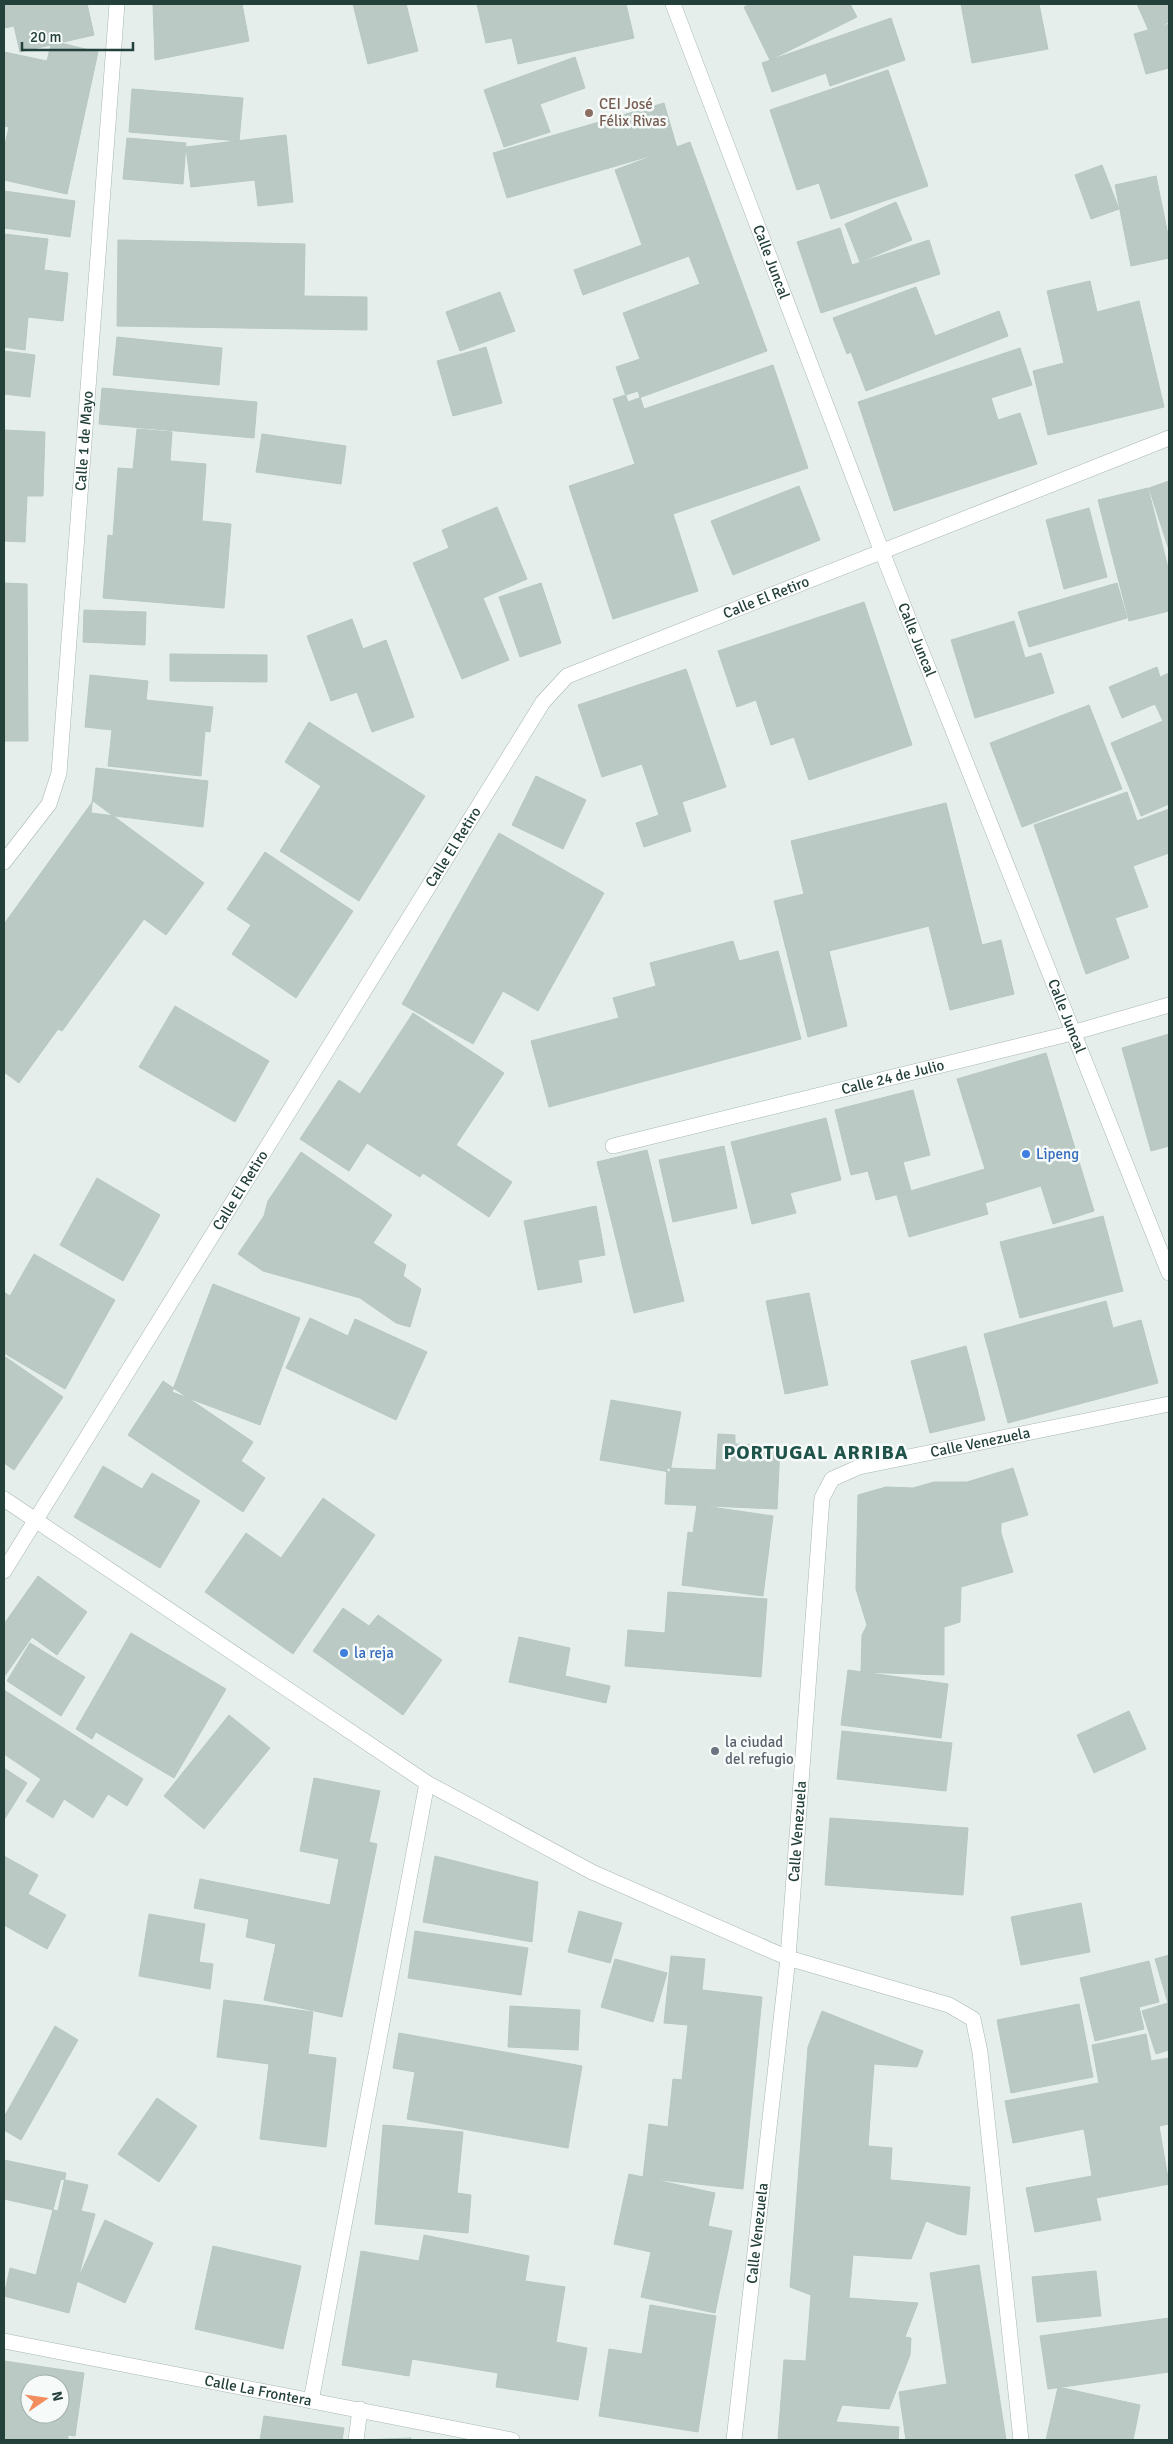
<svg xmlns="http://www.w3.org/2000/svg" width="1173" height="2444" font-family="Signika,sans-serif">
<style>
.building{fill:#bac9c4;stroke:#b7c8c2;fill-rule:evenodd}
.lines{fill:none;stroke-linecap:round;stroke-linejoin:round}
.lane-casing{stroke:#a7b6b3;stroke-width:16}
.street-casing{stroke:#a7b6b3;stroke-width:16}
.lane{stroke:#fff;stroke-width:15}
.street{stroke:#fff;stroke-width:15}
.education-dot{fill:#8d6e63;stroke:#f6faf8;stroke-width:2}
.shop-dot{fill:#3f7fe0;stroke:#f6faf8;stroke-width:2}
.worship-dot{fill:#6b7280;stroke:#f6faf8;stroke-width:2}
.labels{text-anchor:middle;stroke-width:5;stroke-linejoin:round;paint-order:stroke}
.education-label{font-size:15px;fill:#785e54;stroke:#f6faf8;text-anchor:start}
.street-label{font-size:15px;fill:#23403b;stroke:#f6faf8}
.shop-label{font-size:15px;fill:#366cbe;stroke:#f6faf8;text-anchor:start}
.worship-label{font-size:15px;fill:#5b616d;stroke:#f6faf8;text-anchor:start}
.district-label{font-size:20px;font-weight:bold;letter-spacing:1px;fill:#1f534a;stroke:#f6faf8}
</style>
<rect width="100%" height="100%" fill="#e5eeeb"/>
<!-- building -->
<path class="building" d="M4 4H87L94 35 20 52 14 26 4 28Z
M153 4H242L249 41 155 60Z
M353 4H406L418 51 368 64Z
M477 4H626L634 38 518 64 512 38 486 43Z
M750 4H850L857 17 770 60 744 7Z
M961 4H1039L1048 49 972 63Z
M1137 4H1169V22L1149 31Z
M891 18 905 60 830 86 826 73 772 92 762 63Z
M1169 24V68L1146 74 1134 34Z
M52 41 98 52 67 194 4 180V149L9 127 4 126V52L47 61Z
M575 57 585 88 540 104 550 132 504 147 484 90Z
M888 70 928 186 831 219 819 183 797 190 770 110Z
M132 89 243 98 239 141 129 132Z
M664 103 677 148 507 198 493 153Z
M286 135 293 202 258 206 255 180 191 187 186 147Z
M127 138 186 143 183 184 123 179Z
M690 142 767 351 628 402 616 367 640 359 623 313 700 284 689 256 583 295 574 270 642 245 615 170Z
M1102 165 1119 209 1091 219 1075 175Z
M1156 176 1169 240V258L1131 266 1115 185Z
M4 191 75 201 70 237 4 228Z
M896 202 912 240 860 262 845 224Z
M840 228 852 265 929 240 940 274 821 313 797 242Z
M4 234 48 239 44 270 68 273 63 321 28 317 25 350 4 347Z
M118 240 305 244 304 296 367 297V330L117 326Z
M1090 281 1097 312 1139 301 1164 407 1048 435 1033 371 1064 363 1047 291Z
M916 287 935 336 999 311 1008 336 866 391 851 352 847 354 833 318Z
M500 292 515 331 460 351 446 312Z
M117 337 222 348 219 385 113 375Z
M486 347 502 403 453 416 437 361Z
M1020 348 1032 385 991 398 998 420 1020 413 1037 464 894 511 858 402Z
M4 351 35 355 30 397 4 394Z
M773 365 808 468 673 514 698 591 613 619 569 486 635 464 613 399 638 391 644 409Z
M102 388 257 402 254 438 99 424Z
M137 429 172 432 170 461 206 464 202 521 231 524 224 608 103 598 108 535 113 536 118 468 133 469Z
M4 430 45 432 43 496H27L25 542 4 541Z
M262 434 346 446 341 484 256 472Z
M1169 481V550L1149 488Z
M799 486 820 540 733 575 711 521Z
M1148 488 1169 572V611L1129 621 1098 500Z
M497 507 527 579 483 598 509 660 462 679 413 563 449 548 442 530Z
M1089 508 1107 577 1064 589 1046 520Z
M4 583 27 584 28 741H4Z
M541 583 561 643 520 657 499 597Z
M1117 583 1127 618 1029 647 1018 612Z
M864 602 912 745 809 780 794 737 771 745 756 700 737 707 718 651Z
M84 610 146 612 145 645 83 642Z
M352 619 363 649 386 640 414 717 372 732 357 692 331 701 307 636Z
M1014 621 1025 658 1041 653 1054 693 975 718 951 640Z
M170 654 267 655V682L170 681Z
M1157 667 1160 677 1169 673V804L1141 816 1111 743 1163 721 1155 704 1122 718 1109 687Z
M686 669 726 787 682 802 691 831 644 847 636 823 659 815 642 764 602 777 578 705Z
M90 675 148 681 146 700 213 707 210 732 205 731 201 776 108 766 112 730 85 727Z
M1089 705 1122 789 1022 827 990 743Z
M309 722 425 796 359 901 280 851 321 786 285 762Z
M96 768 208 781 203 827 91 813Z
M536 776 586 800 563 849 512 825Z
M1127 792 1137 821 1169 809V853L1133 866 1148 907 1115 918 1129 958 1086 974 1034 825Z
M93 801 204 883 166 935 144 919 62 1031 58 1029 19 1083 4 1072V924Z
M946 803 982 945 1001 940 1014 994 950 1010 929 926 829 951 847 1026 808 1037 774 901 804 894 791 841Z
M499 833 604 893 538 1011 503 991 473 1044 402 1004Z
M265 852 353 911 296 998 232 954 251 925 227 909Z
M733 941 739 961 778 951 801 1039 549 1107 531 1041 619 1018 613 998 656 986 650 963Z
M175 1006 269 1061 235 1122 139 1067Z
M413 1013 504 1073 456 1145 512 1182 489 1217 423 1173 420 1177 367 1143 349 1171 300 1139 339 1080 360 1094Z
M1169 1034V1146L1151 1151 1122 1048Z
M1046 1053 1094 1211 1053 1224 1041 1186 985 1203 988 1214 909 1237 897 1195 985 1169 957 1079Z
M913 1090 930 1155 903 1162 911 1191 876 1200 868 1171 851 1175 835 1110Z
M826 1118 841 1180 790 1193 796 1213 752 1224 731 1142Z
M724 1146 737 1208 673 1222 659 1160Z
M647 1150 684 1301 634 1313 597 1162Z
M301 1152 392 1215 373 1243 406 1265 403 1276 421 1289 410 1327 396 1323 360 1298 263 1271 238 1254 264 1216 268 1201Z
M97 1178 160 1215 123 1281 60 1245Z
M596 1206 605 1255 578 1260 582 1282 538 1290 524 1221Z
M1103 1216 1123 1291 1020 1318 1000 1242Z
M34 1254 115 1300 65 1389 4 1353V1292L10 1296Z
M213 1284 300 1318 260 1425 172 1392Z
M809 1293 828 1385 785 1394 766 1301Z
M1106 1301 1113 1328 1141 1320 1158 1383 1008 1423 984 1334Z
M310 1318 348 1336 355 1319 427 1352 396 1420 286 1368Z
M966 1346 985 1420 930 1433 911 1361Z
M4 1356 63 1397 14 1470 4 1463Z
M163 1381 253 1442 241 1461 265 1478 243 1512 128 1435Z
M611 1400 681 1412 670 1472 600 1460Z
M718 1434 735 1435V1444L780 1446 777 1509 665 1504 667 1468 716 1470Z
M103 1466 142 1489 152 1473 200 1501 160 1568 74 1517Z
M1013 1468 1028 1515 1001 1523V1533L1013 1572 961 1587 960 1622 944 1627V1675L861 1672 862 1635 867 1625 856 1589 858 1495 886 1487 913 1488 934 1482H967Z
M323 1498 375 1535 293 1654 205 1592 246 1533 281 1558Z
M697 1505 773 1516 763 1596 682 1585 688 1532 693 1533Z
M38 1576 87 1612 57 1655 32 1637 4 1677V1624Z
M668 1592 767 1599 761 1677 625 1666 628 1630 665 1633Z
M343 1608 369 1626 378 1615 442 1660 403 1715 313 1651Z
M131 1633 226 1689 174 1778 96 1732 92 1739 76 1729Z
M519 1637 570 1648 565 1676 610 1686 606 1703 509 1682Z
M30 1643 85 1677 61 1716 7 1681Z
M848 1670 948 1684 941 1738 841 1725Z
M4 1690 143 1779 127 1806 108 1794 93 1818 64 1799 53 1818 26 1801 41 1779 4 1754Z
M1129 1711 1146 1749 1094 1773 1077 1735Z
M229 1715 270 1748 204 1829 164 1796Z
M842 1731 952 1743 946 1791 837 1779Z
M4 1768 27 1783 4 1820Z
M314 1778 380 1791 369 1842 377 1844 342 2017 264 2000 276 1944 246 1937 249 1919 194 1908 200 1879 330 1905 339 1859 300 1851Z
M830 1818 968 1828 963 1895 825 1885Z
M4 1856 38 1875 28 1894 66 1915 47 1949 4 1925Z
M435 1856 538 1882 532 1942 423 1922Z
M1081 1903 1090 1952 1021 1965 1011 1917Z
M579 1911 622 1923 610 1963 568 1952Z
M149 1914 205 1924 199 1962 213 1964 210 1989 139 1976Z
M415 1931 528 1948 521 1995 408 1978Z
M1169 1955V2050L1156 2054 1142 2011 1168 2003 1155 1959Z
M671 1956 705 1959 702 1990 762 1997 743 2189 643 2178 649 2124 668 2127 673 2079 682 2080 688 2025 664 2023Z
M615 1959 667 1973 653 2022 601 2007Z
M1149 1961 1159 2002 1139 2007 1144 2029 1095 2041 1080 1978Z
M224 2000 313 2012 308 2054 336 2058 326 2147 260 2139 269 2064 217 2057Z
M1079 2004 1093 2077 1011 2093 997 2020Z
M510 2006 580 2010 578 2050 508 2047Z
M822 2011 923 2051 917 2067 874 2064 868 2146 892 2148 890 2180 970 2187 966 2235 958 2234 926 2221 911 2259 853 2255 849 2298 918 2303 905 2337 911 2338 910 2355 889 2409 842 2405 836 2422 899 2427 898 2440H778L784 2360 806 2361 811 2295 790 2287 808 2047Z
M55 2026 78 2040 21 2140 4 2130V2117Z
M399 2033 582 2066 568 2148 407 2119 415 2072 393 2068Z
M1146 2034 1151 2061 1169 2058V2124L1159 2126 1169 2184 1096 2198 1101 2220 1035 2232 1026 2188 1092 2176 1084 2129 1013 2143 1005 2101 1099 2083 1092 2045Z
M157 2098 197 2126 159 2182 118 2154Z
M383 2125 463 2132 457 2193 471 2195 468 2233 375 2224Z
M4 2160 66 2173 58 2211 4 2199Z
M629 2174 715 2193 708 2226 732 2231 715 2313 641 2297 651 2252 614 2244Z
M61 2179 88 2185 81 2211 95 2214 69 2313 4 2296 10 2268 36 2275Z
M105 2220 153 2243 125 2303 77 2281Z
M424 2235 529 2256 525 2281 565 2287 556 2342 587 2348 578 2400 496 2387 498 2373 412 2359 409 2376 342 2365 361 2251 419 2261Z
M213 2246 301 2266 283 2349 195 2329Z
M979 2265 1006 2440H906L899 2392 947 2384 930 2273Z
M1096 2271 1101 2316 1037 2322 1032 2277Z
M650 2305 716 2316 698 2432 599 2416 609 2349 642 2354Z
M1169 2318V2372L1048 2389 1040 2336Z
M4 2361 84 2373 75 2436 68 2435V2440H4ZM30 2384H60V2414H30Z
M1058 2387 1140 2405 1133 2440H1046Z
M264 2416 344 2428 342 2440H260Z
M411 2438 410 2440H361Z"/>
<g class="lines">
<!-- lane casing -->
<g class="lane-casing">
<path id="lane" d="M356 2440 360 2409"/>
</g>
<!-- street casing -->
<g class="street-casing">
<g id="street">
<path id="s1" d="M673 4 882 552 1169 1273"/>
<path id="s2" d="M4 862 49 804 59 773 117 4"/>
<path id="s3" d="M613 1146 1072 1033 1169 1005"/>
<path d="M4 1499 427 1783 592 1872 788 1958 949 2005 973 2019 980 2052 1021 2440"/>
<path id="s4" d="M4 1571 543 702 567 676 1169 438"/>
<path id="s5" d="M4 2341 512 2440"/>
<path d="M311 2401 427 1783"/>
<path id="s6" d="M734 2440 788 1958 822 1498 832 1479 859 1467 1169 1404"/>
</g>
</g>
<!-- lane -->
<use href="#lane" class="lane"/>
<!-- street -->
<use href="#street" class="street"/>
</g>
<!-- markers -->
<circle class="education-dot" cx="589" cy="113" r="5"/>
<g class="shop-dot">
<circle cx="1026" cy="1154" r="5"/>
<circle cx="344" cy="1653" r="5"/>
</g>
<circle class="worship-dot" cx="715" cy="1751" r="5"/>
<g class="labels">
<!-- education labels -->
<g class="education-label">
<text x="599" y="109">CEI José<tspan x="599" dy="17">Félix Rivas</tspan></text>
</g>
<!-- street labels -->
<g class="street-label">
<text dy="5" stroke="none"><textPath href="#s1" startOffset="276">Calle Juncal</textPath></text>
<text dy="5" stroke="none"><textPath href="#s2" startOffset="439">Calle 1 de Mayo</textPath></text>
<text dy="5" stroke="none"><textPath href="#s4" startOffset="1272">Calle El Retiro</textPath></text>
<text dy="5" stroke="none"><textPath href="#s1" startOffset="681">Calle Juncal</textPath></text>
<text dy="5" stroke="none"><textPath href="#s4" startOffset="852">Calle El Retiro</textPath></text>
<text dy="5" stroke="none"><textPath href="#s1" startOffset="1086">Calle Juncal</textPath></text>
<text dy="5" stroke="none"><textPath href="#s3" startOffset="288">Calle 24 de Julio</textPath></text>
<text dy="5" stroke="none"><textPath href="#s4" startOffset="448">Calle El Retiro</textPath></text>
<text dy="5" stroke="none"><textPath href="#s6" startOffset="1121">Calle Venezuela</textPath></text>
<text dy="5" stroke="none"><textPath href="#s6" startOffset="612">Calle Venezuela</textPath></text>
<text dy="5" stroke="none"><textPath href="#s6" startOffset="208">Calle Venezuela</textPath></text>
<text dy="5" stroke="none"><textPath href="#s5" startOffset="259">Calle La Frontera</textPath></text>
</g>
<!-- shop labels -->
<g class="shop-label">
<text x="1036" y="1159">Lipeng</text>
<text x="354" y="1658">la reja</text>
</g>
<!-- worship labels -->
<g class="worship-label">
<text x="725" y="1747">la ciudad<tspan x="725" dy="17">del refugio</tspan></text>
</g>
<!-- district labels -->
<g class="district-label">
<text x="816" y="1459">PORTUGAL ARRIBA</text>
</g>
</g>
<!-- border -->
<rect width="1173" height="2444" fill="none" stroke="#23403b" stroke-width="10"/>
<!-- north arrow -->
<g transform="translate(45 2399) rotate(77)"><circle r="24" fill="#f6faf8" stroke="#a2b0ac"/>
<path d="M0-4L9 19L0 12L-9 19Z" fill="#f38d5e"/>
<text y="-8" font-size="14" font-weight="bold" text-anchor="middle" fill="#23403b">N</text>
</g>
<!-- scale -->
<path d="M22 42v8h111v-8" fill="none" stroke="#23403b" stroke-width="2.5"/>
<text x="30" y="42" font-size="15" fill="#23403b" stroke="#f6faf8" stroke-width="4" paint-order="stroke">20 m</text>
</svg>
